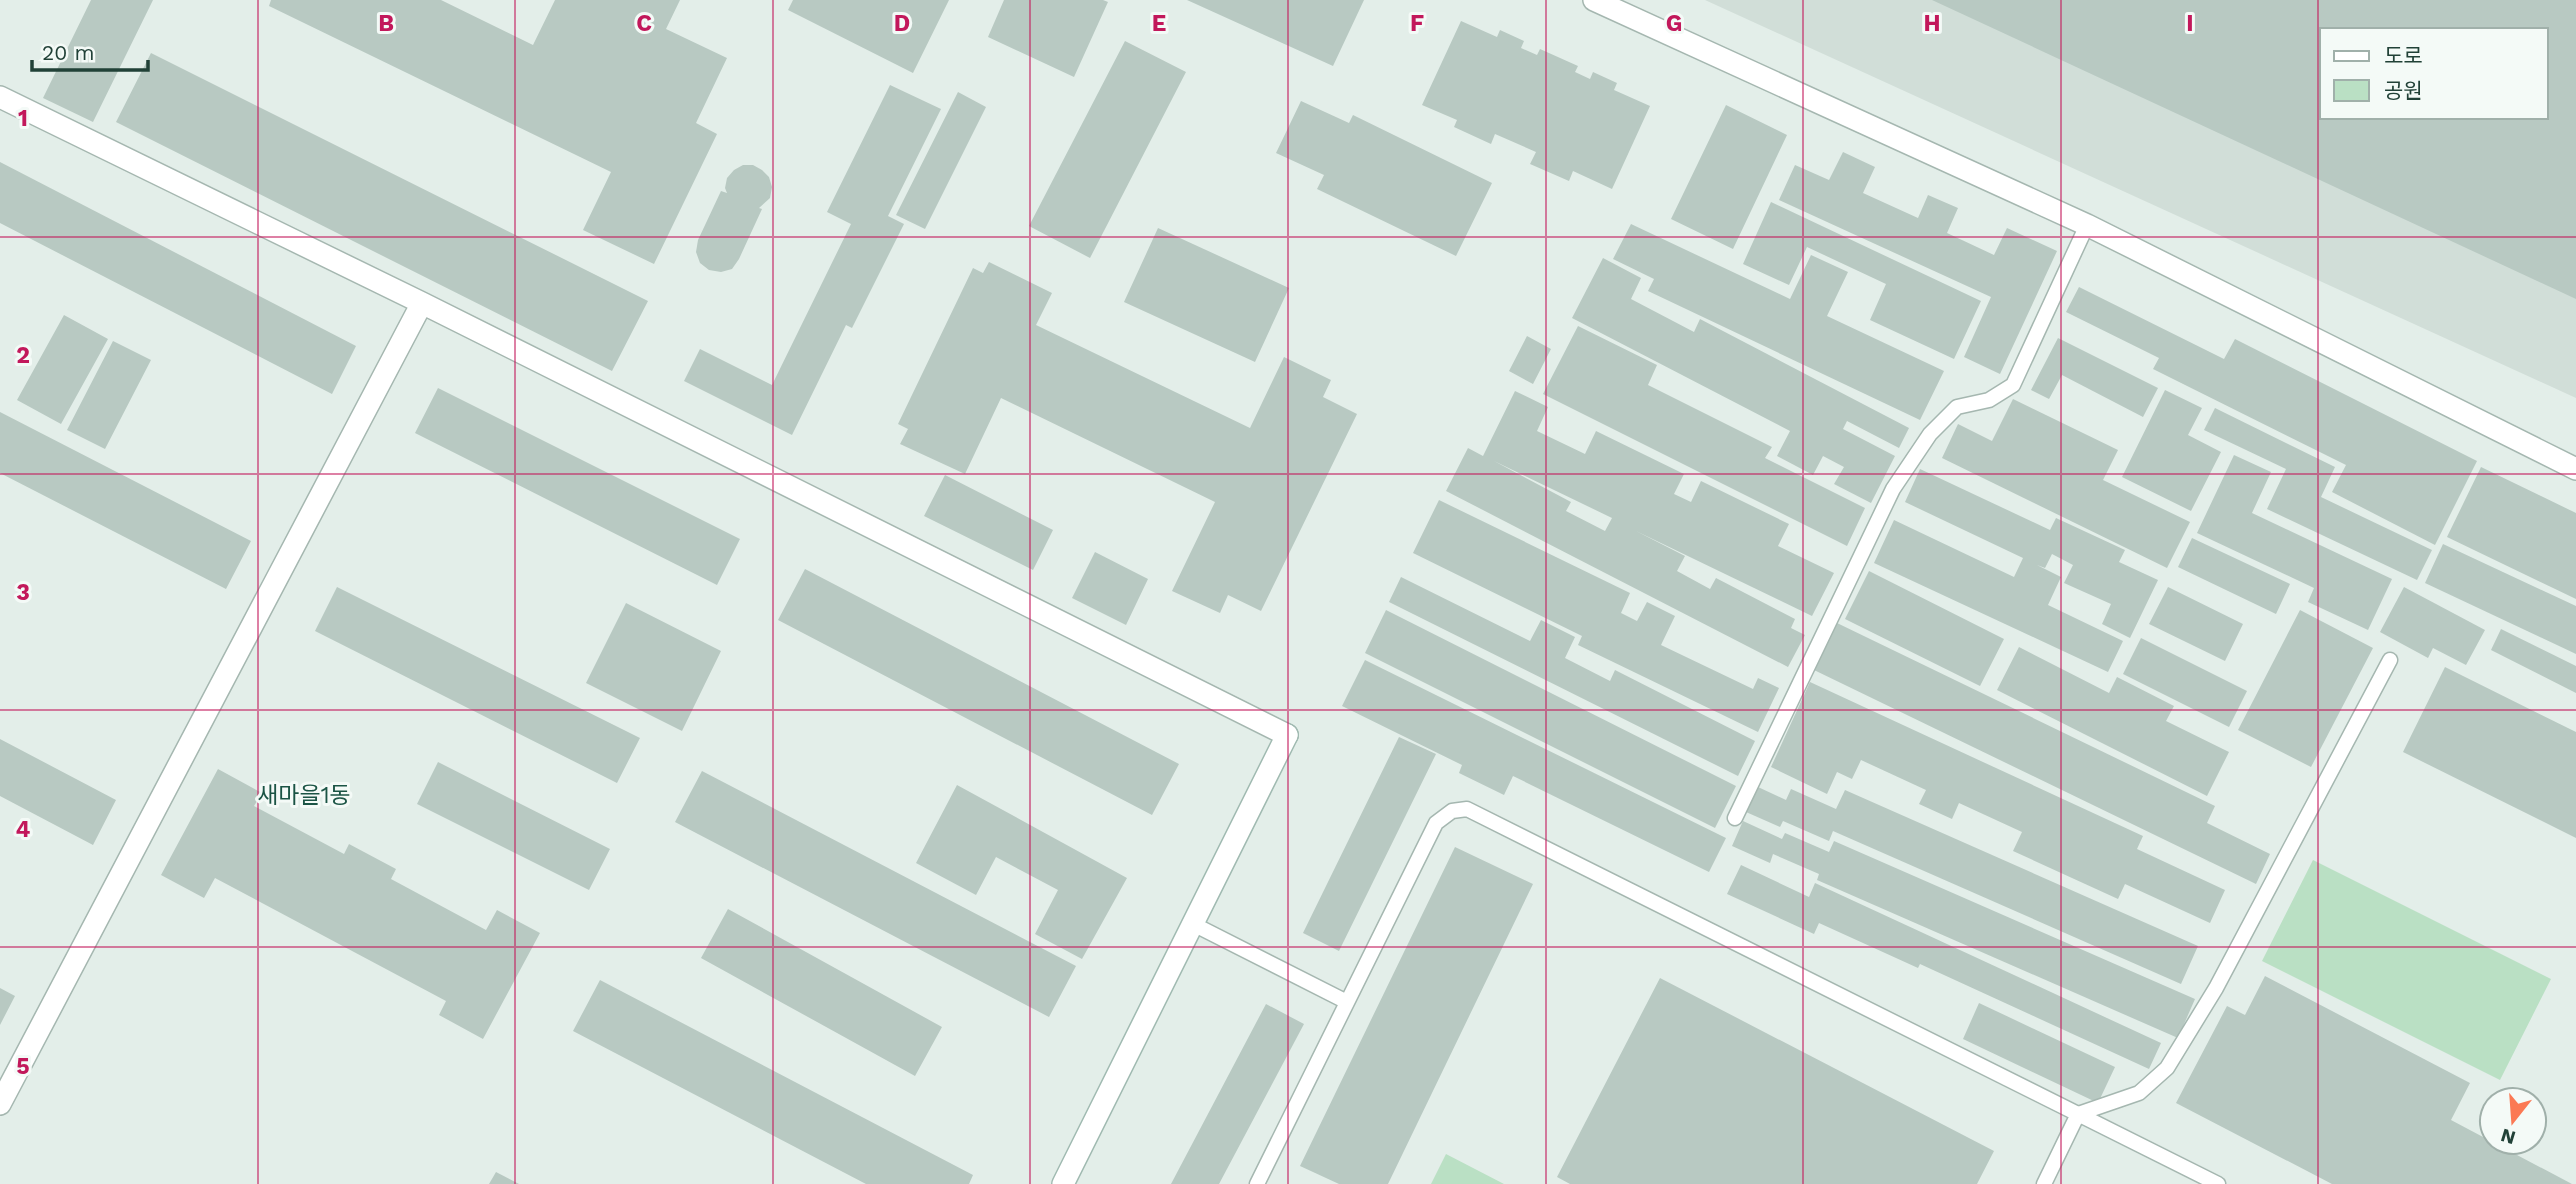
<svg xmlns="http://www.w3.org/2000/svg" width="2576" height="1184" font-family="'Work Sans','Noto Sans KR',sans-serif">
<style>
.built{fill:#d1ded8;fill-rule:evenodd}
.green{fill:#bae0c4}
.building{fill:#b8c9c2;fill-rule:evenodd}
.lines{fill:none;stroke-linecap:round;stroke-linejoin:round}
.lane-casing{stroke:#a5b7b0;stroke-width:17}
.street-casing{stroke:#a5b7b0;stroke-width:24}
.secondary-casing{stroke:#a0bab1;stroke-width:24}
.lane{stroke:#fff;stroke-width:14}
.street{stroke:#fff;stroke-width:21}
.secondary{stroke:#fff;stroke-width:21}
.grid{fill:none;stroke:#c2185b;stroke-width:2;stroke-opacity:0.55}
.labels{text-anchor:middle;stroke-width:6;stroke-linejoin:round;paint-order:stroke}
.quarter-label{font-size:23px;fill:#1b5445;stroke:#f4faf7}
.grid-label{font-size:23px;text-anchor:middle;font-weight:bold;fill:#c2185b;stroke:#f4faf7;stroke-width:6;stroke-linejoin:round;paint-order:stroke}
</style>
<rect width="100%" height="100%" fill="#e3eee9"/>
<!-- built -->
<path class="built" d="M1705 0H2576V398ZM2322 30H2546V117H2322Z"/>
<!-- green -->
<path class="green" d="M2313 860 2551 979 2500 1080 2262 961Z
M1446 1154 1504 1184H1431Z"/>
<!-- building -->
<path class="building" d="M91 0H153L93 122 43 98Z
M271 0H441L533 45 555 0H680L666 29 727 58 696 123 717 134 654 264 583 230 611 172 269 6Z
M793 0H949L913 73 788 10Z
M1004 0H1103L1108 2 1074 77 988 37Z
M1187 0H1364L1333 66Z
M1932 0H2576V299ZM2322 30H2546V117H2322Z
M1461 21 1497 37 1500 30 1524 41 1521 48 1537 55 1540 49 1578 66 1575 72 1590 79 1593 72 1617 83 1614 90 1650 106 1612 189 1573 171 1569 181 1530 164 1536 152 1495 134 1491 144 1454 127 1457 120 1422 105Z
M1125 41 1186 72 1090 258 1029 226Z
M151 53 648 301 612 371 116 122Z
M890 85 941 109 888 216 904 224 852 328 846 325 792 435 684 381 700 349 772 385 851 224 827 212Z
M958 92 986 107 925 229 896 215Z
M1301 101 1349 123 1353 115 1492 183 1456 256 1317 189 1324 175 1276 153Z
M1726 105 1787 135 1733 249 1671 219Z
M1843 152 1875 167 1863 193 1918 218 1928 195 1958 208 1947 233 1994 255 2007 228 2057 251 2000 374 1964 357 1991 297 1779 200 1795 165 1829 180Z
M0 162 356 346 332 394 0 223Z
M743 165H753L762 170 769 177 772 187 770 198 759 208 762 209 739 259 732 269 721 272 709 270 700 263 696 252 698 240 721 191 727 193 725 188 727 178 734 170Z
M1771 202 1981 301 1954 359 1870 320 1886 284 1807 247 1789 285 1743 264Z
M1631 224 1790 299 1811 255 1848 272 1827 316 1944 371 1920 420 1648 291 1654 279 1613 259Z
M1158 228 1289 288 1255 362 1124 302Z
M1603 258 1641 278 1631 299 1694 332 1700 319 1909 428 1899 448 1847 421 1843 429 1895 456 1871 503 1834 484 1844 467 1823 456 1813 475 1777 456 1790 431 1572 318Z
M989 262 1052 293 1036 325 1250 428 1284 357 1331 380 1323 397 1357 414 1261 611 1228 595 1220 613 1172 591 1215 502 1001 398 965 474 900 444 908 429 898 424 973 268 983 273Z
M2079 287 2224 359 2235 339 2477 461 2435 545 2332 492 2346 465 2153 369 2159 358 2066 312Z
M64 315 108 339 61 424 17 400Z
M1578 326 1657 365 1648 385 1772 447 1765 458 1865 508 1847 546 1543 394Z
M1527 336 1551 349 1533 384 1509 371Z
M2058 338 2158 388 2143 417 2062 375 2049 399 2031 390Z
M113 341 151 360 105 449 67 430Z
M438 388 740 539 717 585 415 433Z
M2165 390 2202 408 2188 435 2221 452 2191 511 2122 477Z
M1515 391 1548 407 1537 431 1585 454 1596 431 1684 474 1674 494 1691 502 1701 481 1789 524 1778 546 1834 573 1812 616 1636 531 1685 556 1677 571 1710 589 1716 578 1795 619 1791 628 1805 635 1788 667 1446 491 1468 448 1483 456ZM1494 461 1612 518 1605 531 1566 511 1571 502Z
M2013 399 2118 450 2103 480 2190 522 2167 568 1942 458 1958 424 1992 441Z
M2215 408 2335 467 2321 497 2432 550 2417 580 2267 509 2286 469 2204 430Z
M0 412 251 541 226 589 0 473Z
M2234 455 2271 472 2252 513 2392 579 2368 630 2308 602 2314 588 2197 533Z
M2481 467 2576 513V599L2447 537Z
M1920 469 2050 530 2056 518 2125 550 2119 562 2158 580 2130 638 2102 624 2111 604 2064 583 2073 565 2052 554 2045 568 2037 565 2061 577 2048 605 2123 641 2108 672 1874 563 1894 520 2014 577 2023 558 1905 502Z
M945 475 1053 530 1033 570 924 516Z
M1439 500 1630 593 1621 613 1637 621 1647 602 1675 616 1661 645 1753 689 1758 678 1779 688 1758 732 1578 645 1582 636 1413 553Z
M2192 538 2290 584 2276 614 2178 567Z
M2443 544 2576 606V654L2425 583Z
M1095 552 1148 579 1126 625 1072 598Z
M805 569 1179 764 1152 815 778 620Z
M1869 571 2004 639 1980 686 1845 619Z
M1401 577 1530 641 1541 620 1575 637 1565 658 1610 681 1615 670 1755 741 1738 776 1389 602Z
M337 587 640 738 617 783 315 631Z
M2168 587 2243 624 2225 661 2149 624Z
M2404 587 2485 630 2466 665 2433 648 2428 658 2380 632Z
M626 603 721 651 682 731 586 683Z
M1386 610 1736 786 1715 828 1365 653Z
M2300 610 2373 648 2311 767 2238 730Z
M1837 623 2215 806 2207 823 2270 854 2256 884 1814 670Z
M2501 629 2576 666V693L2491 650Z
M2141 638 2247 691 2229 727 2123 674Z
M2019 647 2109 693 2117 677 2174 706 2166 721 2229 752 2207 796 1997 690Z
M1365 660 1726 838 1709 872 1513 776 1504 795 1459 773 1462 765 1342 706Z
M2445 667 2576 732V838L2403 752Z
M1810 682 2143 836 2137 849 2225 890 2210 923 2125 884 2118 899 2013 851 2022 832 1959 803 1952 819 1919 804 1926 790 1861 760 1852 779 1837 772 1827 794 1771 767Z
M1399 737 1436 754 1339 951 1303 933Z
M0 739 116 800 93 845 0 796Z
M438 762 610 849 589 890 417 804Z
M218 769 262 793 254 806 344 854 349 844 396 869 391 879 486 930 497 910 540 933 483 1039 439 1015 446 1001 215 878 204 898 161 875Z
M702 771 1076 966 1049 1017 675 822Z
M957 785 1127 878 1082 959 1035 934 1058 890 996 857 976 895 916 863Z
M1758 787 1786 800 1791 789 1836 809 1845 790 2198 946 2181 984 1833 831 1829 841 1783 821 1780 827 1746 812Z
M1743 821 1782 839 1785 833 1829 852 1834 841 2195 999 2178 1038 1817 880 1819 874 1773 854 1770 863 1732 846Z
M1455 847 1533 884 1388 1184H1339L1300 1166Z
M1741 865 1809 897 1815 883 2161 1043 2149 1069 1920 964 1918 968 1819 923 1814 934 1727 894Z
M728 909 942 1027 915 1076 701 958Z
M2265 976 2470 1083 2451 1120 2572 1184H2332L2176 1103 2227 1006 2245 1015Z
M1660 978 1994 1151 1977 1184H1570L1557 1177Z
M600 980 973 1175 969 1184H866L573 1031Z
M0 988 15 996 0 1025Z
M1979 1003 2115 1067 2098 1103 1963 1039Z
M1266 1004 1304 1024 1219 1184H1171Z
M496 1172 519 1184H489Z"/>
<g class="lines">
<!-- lane casing -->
<g class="lane-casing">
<path id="lane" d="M1735 818 1893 489 1930 434 1957 407 1989 400 2013 385 2087 225
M1193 924 1347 1002
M1257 1184 1436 823 1452 811 1467 809 2218 1184
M2044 1184 2078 1114 2139 1093 2167 1068 2216 988 2390 660"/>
</g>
<!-- street casing -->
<g class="street-casing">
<path id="street" d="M1594 0 2087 225 2576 469
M0 97 422 303 1287 735
M0 1104 422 303"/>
</g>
<!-- secondary casing -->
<g class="secondary-casing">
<path id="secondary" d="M1063 1184 1287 735"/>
</g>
<!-- lane -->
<use href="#lane" class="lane"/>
<!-- street -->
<use href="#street" class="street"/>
<!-- secondary -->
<use href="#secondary" class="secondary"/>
</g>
<!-- grid -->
<path class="grid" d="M258 0V1184M515 0V1184M773 0V1184M1030 0V1184M1288 0V1184M1546 0V1184M1803 0V1184M2061 0V1184M2318 0V1184M0 237H2576M0 474H2576M0 710H2576M0 947H2576"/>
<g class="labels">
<!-- quarter labels -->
<g class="quarter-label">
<text x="304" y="803">새마을1동</text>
</g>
</g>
<g class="grid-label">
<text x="386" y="31">B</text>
<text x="644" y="31">C</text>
<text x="902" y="31">D</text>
<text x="1159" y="31">E</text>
<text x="1417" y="31">F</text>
<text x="1674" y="31">G</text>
<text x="1932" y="31">H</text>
<text x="2190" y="31">I</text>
<text x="23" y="126">1</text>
<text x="23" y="363">2</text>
<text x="23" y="600">3</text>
<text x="23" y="837">4</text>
<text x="23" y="1074">5</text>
</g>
<!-- legend -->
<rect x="2320" y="28" width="228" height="91" fill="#f4faf7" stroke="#a0b0aa" stroke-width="2"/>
<rect x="2334" y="51" width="35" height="10" fill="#ffffff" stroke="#a0b0aa" stroke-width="2"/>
<text x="2384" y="63" font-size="21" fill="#214137">도로</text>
<rect x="2334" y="80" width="35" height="21" fill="#bae0c4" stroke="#a0b0aa" stroke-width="2"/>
<text x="2384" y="98" font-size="21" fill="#214137">공원</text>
<!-- north arrow -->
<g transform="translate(2513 1121) rotate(197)"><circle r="33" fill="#f4faf7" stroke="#a0b0aa" stroke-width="2"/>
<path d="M0-5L12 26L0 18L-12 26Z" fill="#fb7954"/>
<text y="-10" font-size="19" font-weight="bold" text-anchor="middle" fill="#214137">N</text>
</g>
<!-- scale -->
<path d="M32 60v10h116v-10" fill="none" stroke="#214137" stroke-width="3.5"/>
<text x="42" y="60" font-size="21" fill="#214137" stroke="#f4faf7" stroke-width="5" paint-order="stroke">20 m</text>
</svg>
